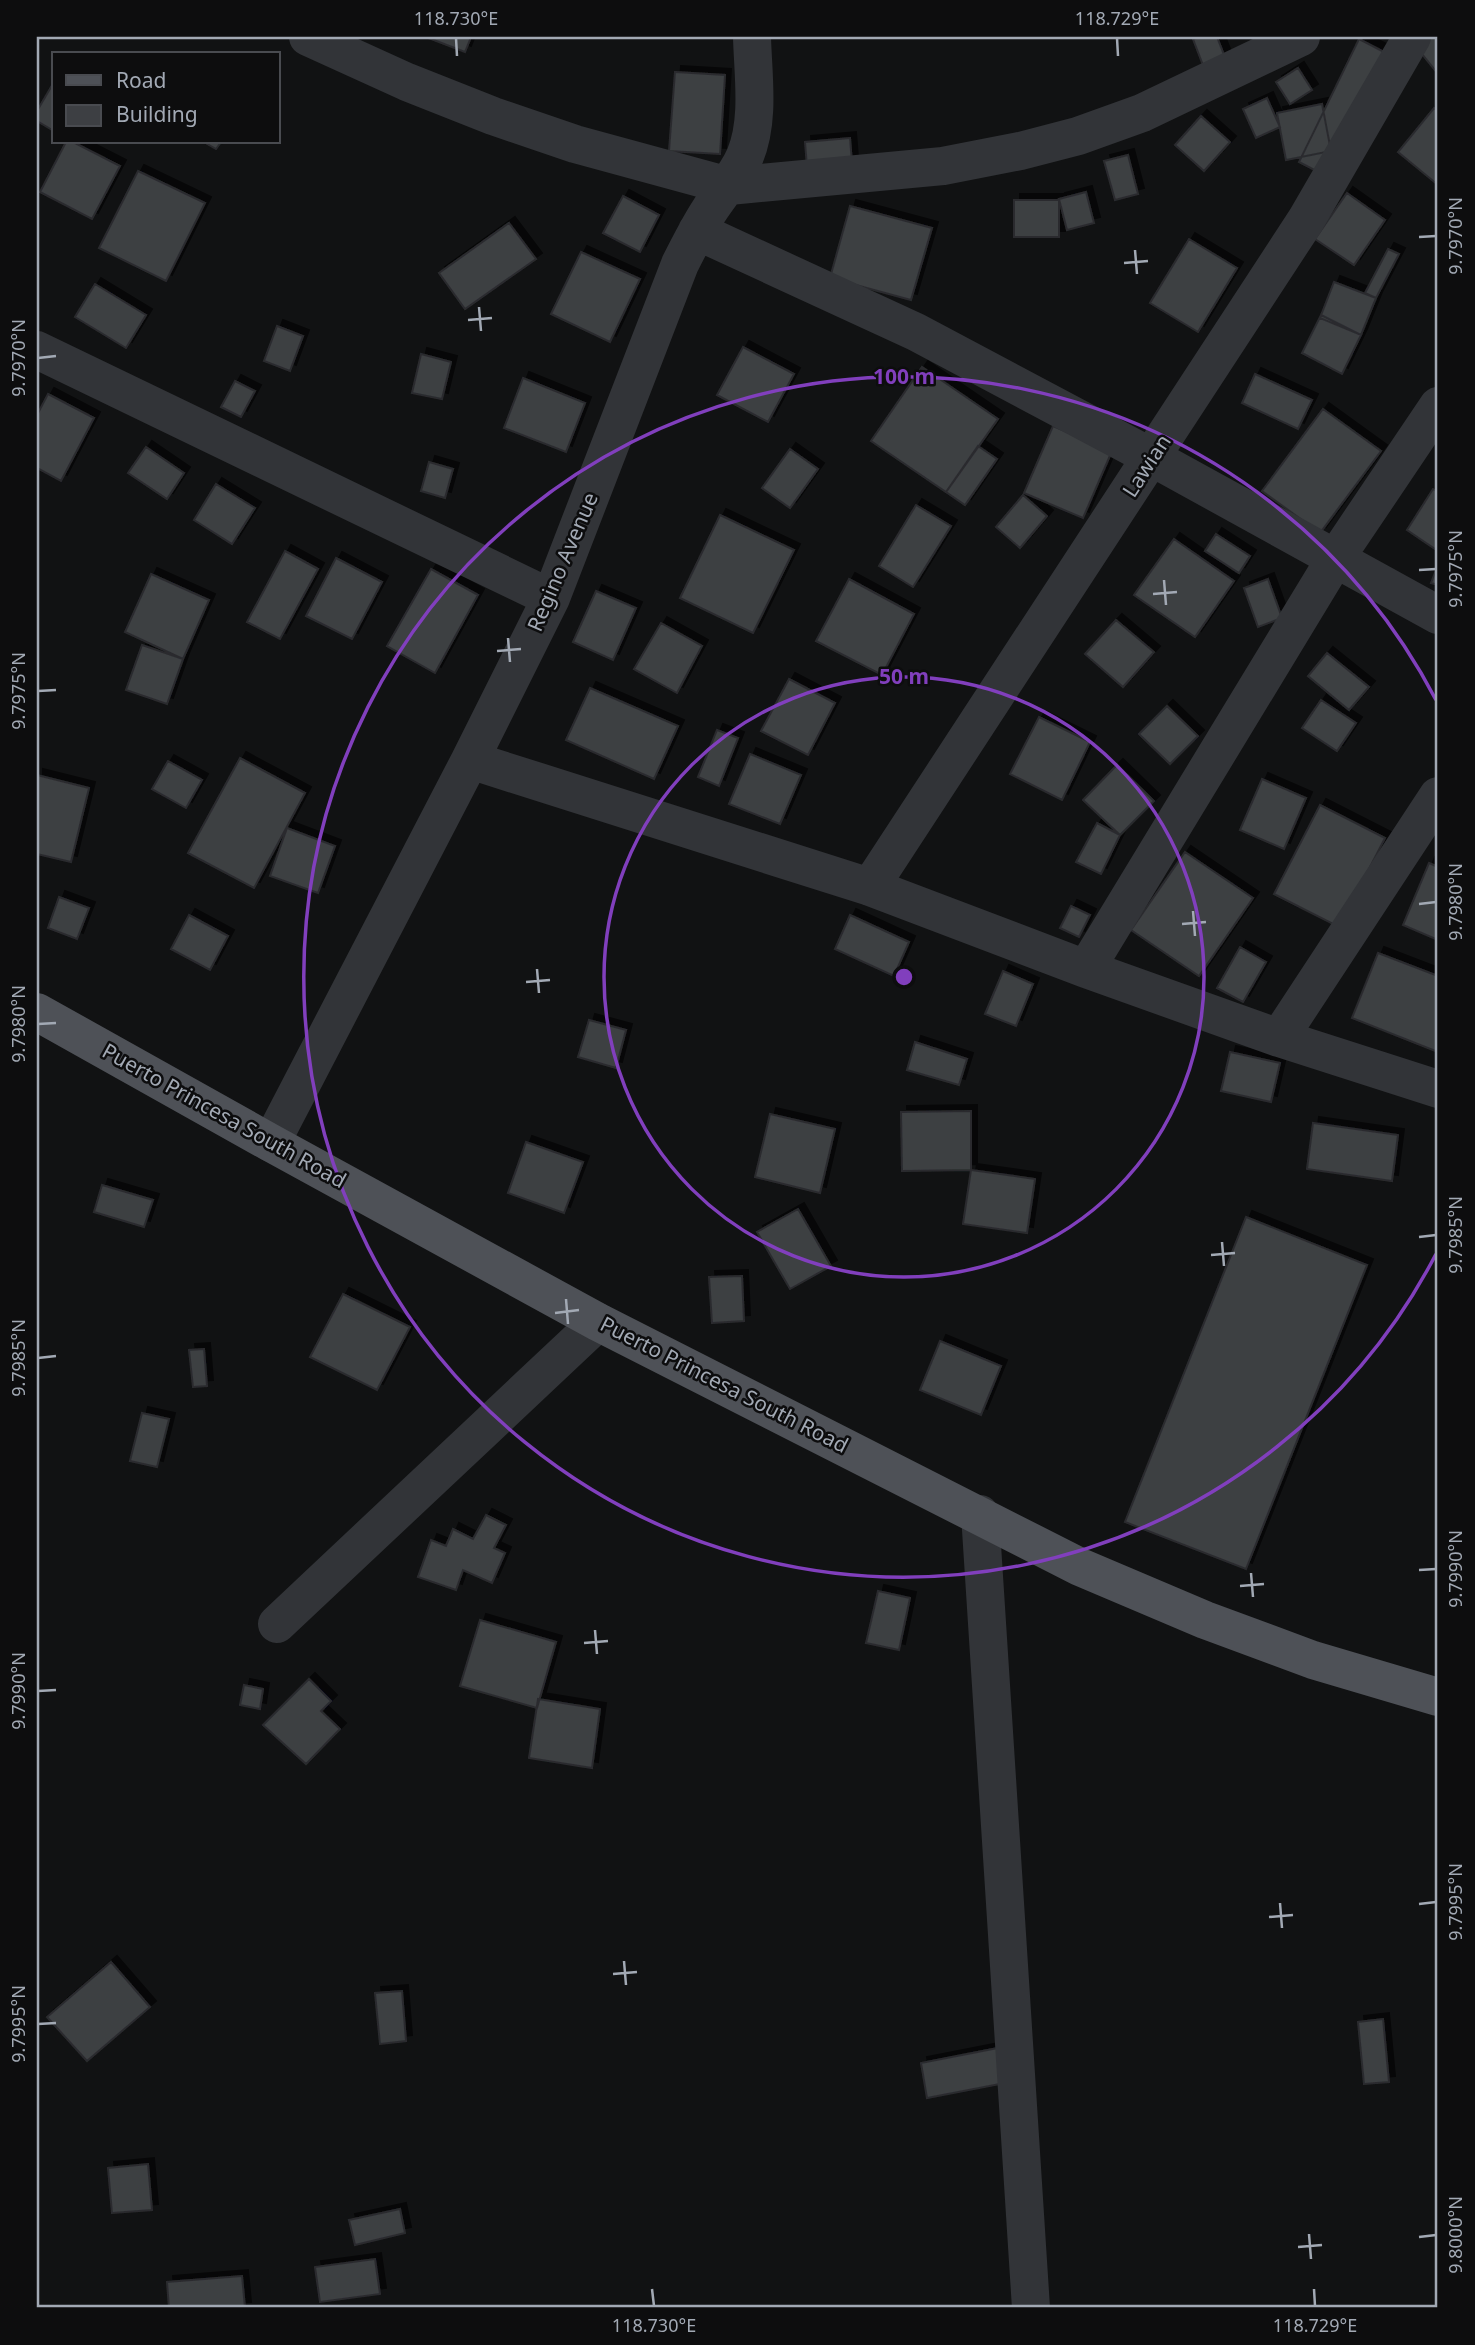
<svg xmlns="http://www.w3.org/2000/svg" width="1475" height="2345" font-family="'Noto Sans',sans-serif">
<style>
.building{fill:#3d3f43;stroke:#2b2c2f;stroke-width:2;filter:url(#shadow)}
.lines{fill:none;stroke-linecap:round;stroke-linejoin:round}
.minor{stroke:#323438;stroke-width:38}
.major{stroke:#4e5157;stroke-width:38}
.ticks{fill:none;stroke:#a2a9b4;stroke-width:2.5}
.ring{fill:none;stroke:#813fbd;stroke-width:3.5}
.labels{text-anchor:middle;stroke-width:5;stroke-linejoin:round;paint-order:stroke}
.street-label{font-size:21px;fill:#a2a9b4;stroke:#0d0d0e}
.centre{fill:#813fbd;stroke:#0d0d0e;stroke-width:3.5}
.ring-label{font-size:21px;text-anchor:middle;font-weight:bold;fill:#813fbd;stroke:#0d0d0e;stroke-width:5;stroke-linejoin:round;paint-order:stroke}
.neatline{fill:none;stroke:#a2a9b4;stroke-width:2.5}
.ticks-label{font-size:18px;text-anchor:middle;fill:#a2a9b4}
</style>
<defs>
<filter id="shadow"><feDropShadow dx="6" dy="-6" stdDeviation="0" flood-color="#0009"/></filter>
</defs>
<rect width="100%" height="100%" fill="#111213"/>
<!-- building -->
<path class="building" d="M426 37H471L465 52Z
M1199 37H1217L1228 65 1206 73 1193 39Z
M1431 37H1438V74L1417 48Z
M1359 39 1386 53 1326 176 1299 162Z
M1298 68 1312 90 1290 104 1276 82Z
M675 72 725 75 720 154 669 151Z
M54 82V131L37 121V111Z
M1267 98 1280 127 1256 138 1243 109Z
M1322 104 1331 151 1286 160 1277 113Z
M1434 108 1438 112V185L1398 152Z
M1201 116 1230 142 1204 171 1175 145Z
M850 138 852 163 807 167 805 142Z
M66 142H73L120 166 92 219 40 192Z
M204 142H221L216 149Z
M1128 155 1138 194 1115 200 1104 161Z
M138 171 205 203 166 281 99 248Z
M1086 192 1094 223 1067 230 1059 199Z
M1347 193 1385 220 1354 265 1315 239Z
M623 196 659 215 640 252 603 233Z
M1014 200H1059V237H1014Z
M850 206 932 228 911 300 830 278Z
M509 223 536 259 465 309 439 273Z
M1189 239 1237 268 1198 332 1150 303Z
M1388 249 1399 254 1376 298 1365 293Z
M581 252 640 279 610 342 551 314Z
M1334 282 1376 298 1361 335 1320 318Z
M95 284 146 315 126 348 75 317Z
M1321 315 1361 335 1342 374 1302 353Z
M277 326 303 336 290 371 264 361Z
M743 347 794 374 768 422 717 395Z
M421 354 451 362 442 399 412 393Z
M922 367 998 419 946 492 871 441Z
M1255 374 1312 400 1298 429 1242 403Z
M523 378 585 403 566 452 504 428Z
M235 381 255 391 241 417 221 407Z
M48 394 94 418 61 481 37 468V415Z
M1323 409 1381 451 1320 533 1262 491Z
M1053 426 1112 451 1083 518 1024 493Z
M978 446 997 459 965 505 946 492Z
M146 447 184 473 167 499 128 473Z
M790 449 818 469 790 508 762 488Z
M429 462 453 469 445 498 421 491Z
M216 484 255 508 232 544 194 520Z
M1433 489 1438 492V551L1407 530Z
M1023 495 1047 516 1020 548 996 527Z
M916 505 951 526 913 587 879 566Z
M720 515 794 550 753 633 680 598Z
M1216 534 1250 556 1239 573 1205 551Z
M1174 539 1234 581 1195 637 1134 595Z
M285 551 318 569 280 639 247 622Z
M336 558 382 582 352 639 306 616Z
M1438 565V585L1431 583Z
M431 569 478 595 435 673 387 646Z
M151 574 209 600 183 659 125 632Z
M849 579 914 614 882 675 816 641Z
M1268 579 1282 618 1258 627 1244 588Z
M596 591 636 608 613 660 573 642Z
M1116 620 1154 652 1123 687 1085 654Z
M661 623 702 646 677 693 634 669Z
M142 645 183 659 167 704 126 690Z
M1327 653 1369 687 1349 710 1308 676Z
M789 679 835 703 808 755 761 731Z
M590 688 678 726 654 779 566 740Z
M1321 700 1356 723 1337 751 1302 728Z
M1167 706 1198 736 1170 764 1139 734Z
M1039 717 1090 742 1062 800 1010 774Z
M717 730 738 738 719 786 698 777Z
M750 754 801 775 780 824 729 804Z
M240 758 305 793 254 888 188 853Z
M168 761 202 780 186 808 152 789Z
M1117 765 1154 801 1120 835 1083 800Z
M37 775 89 788 71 862 37 854Z
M1262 779 1306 798 1284 849 1240 830Z
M1320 805 1385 838 1339 927 1274 894Z
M1097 823 1120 835 1101 874 1076 862Z
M287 828 335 846 318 893 270 876Z
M1185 852 1253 898 1199 976 1131 930Z
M1429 863 1438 867V940L1403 925Z
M59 897 89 908 77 939 48 928Z
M1071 906 1090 915 1079 937 1060 928Z
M189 915 228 936 210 970 171 949Z
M850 915 909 942 894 976 835 949Z
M1240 947 1266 962 1243 1002 1217 988Z
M1378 953 1438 976V1052L1352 1018Z
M1003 971 1033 984 1016 1026 985 1014Z
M589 1020 626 1030 616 1068 578 1057Z
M915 1042 967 1059 959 1085 907 1070Z
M1230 1052 1280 1063 1271 1102 1221 1091Z
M971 1111V1170L902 1171 901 1112Z
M770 1114 835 1129 820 1193 755 1177Z
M1313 1123 1398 1135 1392 1181 1307 1169Z
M526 1142 583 1162 564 1213 508 1193Z
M971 1170 1035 1179 1027 1233 963 1224Z
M102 1185 153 1200 144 1227 94 1212Z
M798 1209 831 1266 790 1289 757 1232Z
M1246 1217 1367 1265 1246 1569 1125 1522Z
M742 1276 744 1321 712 1323 709 1277Z
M343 1294 410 1327 377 1390 310 1357Z
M940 1341 1001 1366 981 1415 920 1390Z
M204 1349 207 1386 193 1387 189 1350Z
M142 1413 169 1419 157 1467 130 1461Z
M486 1515 506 1525 494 1548 505 1553 492 1583 463 1570 456 1590 418 1577 431 1540 446 1546 453 1529 473 1539Z
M878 1591 910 1598 899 1650 866 1643Z
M480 1620 556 1642 537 1708 460 1686Z
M309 1679 331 1701 321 1711 340 1729 306 1764 263 1725Z
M244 1685 263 1689 260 1709 240 1705Z
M538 1699 600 1709 592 1768 529 1758Z
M111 1962 150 2007 87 2061 47 2017Z
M402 1991 406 2041 380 2044 375 1993Z
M1383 2019 1389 2082 1364 2084 1358 2022Z
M998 2048 1005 2083 927 2098 921 2063Z
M148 2164 152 2210 112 2213 108 2168Z
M400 2209 405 2233 355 2245 349 2220Z
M375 2259 380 2294 320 2302 315 2267Z
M242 2276 245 2308H169L167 2282Z"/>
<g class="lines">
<!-- minor -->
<path class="minor" d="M308 37 407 82 493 116 575 144 729 186 943 166 1020 151 1078 136 1142 113 1301 37
M697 231 916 332 1153 458 1438 615
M37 350 551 598
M470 760 870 887 1086 969 1279 1038 1438 796
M870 887 1306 220 1412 37
M1086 969 1335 559 1438 406
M1279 1038 1438 1089
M271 1143 470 760 551 598 680 264C689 246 698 228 709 211 721 192 736 177 745 156 760 120 753 75 752 37
M980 1514 1031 2308
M277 1624 598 1322"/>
<!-- major -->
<path class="major" d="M37 1012 271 1143 598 1322 1080 1567 1205 1620 1313 1660 1438 1697"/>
</g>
<!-- ticks -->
<path class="ticks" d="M456 38 457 56M1117 38 1118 56M1419 237 1436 236M1135 250 1137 274M1124 263 1148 261M479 307 481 331M468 320 492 318M38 358 56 356M1419 570 1436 569M1164 580 1166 605M1153 594 1177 592M508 638 510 662M497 651 521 649M38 691 56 690M1419 904 1436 902M1193 911 1195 936M1182 924 1206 922M537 969 539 993M526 982 550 980M38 1024 56 1023M1419 1237 1436 1235M1222 1242 1224 1266M1211 1255 1235 1253M566 1299 568 1324M555 1313 579 1310M38 1358 56 1356M1419 1570 1436 1569M1251 1573 1253 1597M1240 1586 1264 1584M595 1630 597 1654M584 1643 608 1641M38 1691 56 1690M1280 1903 1282 1928M1419 1904 1436 1902M1269 1917 1293 1915M624 1961 626 1985M613 1974 637 1972M38 2024 56 2023M1309 2234 1311 2259M1419 2237 1436 2235M1298 2247 1322 2245M652 2289 654 2306M1314 2289 1315 2306"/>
<!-- distance rings -->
<g class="ring">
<circle cx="904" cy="977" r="300"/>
<path d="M1436 1254A600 600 0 1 1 1436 700"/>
</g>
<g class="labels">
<!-- street labels -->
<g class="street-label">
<text transform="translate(1147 466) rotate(-57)" y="7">Lawian</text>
<text transform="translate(563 562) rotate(-67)" y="7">Regino Avenue</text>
<text transform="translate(224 1116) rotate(29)" y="7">Puerto Princesa South Road</text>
<text transform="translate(724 1385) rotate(27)" y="7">Puerto Princesa South Road</text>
</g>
</g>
<circle cx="904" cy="977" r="10" class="centre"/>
<g class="ring-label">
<text x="904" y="384">100 m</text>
<text x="904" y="684">50 m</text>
</g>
<!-- border -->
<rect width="1475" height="2345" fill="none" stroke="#0d0d0e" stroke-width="77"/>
<!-- legend -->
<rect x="52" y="52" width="228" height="91" fill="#0d0d0e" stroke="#494b50" stroke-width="2"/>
<rect x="66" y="75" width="35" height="10" fill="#4e5157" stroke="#494b50" stroke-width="2"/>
<text x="116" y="88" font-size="21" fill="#a2a9b4">Road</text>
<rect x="66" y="105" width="35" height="21" fill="#3d3f43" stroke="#494b50" stroke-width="2"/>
<text x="116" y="122" font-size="21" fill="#a2a9b4">Building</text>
<rect x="38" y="38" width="1398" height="2268" class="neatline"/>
<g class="ticks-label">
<text x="456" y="25">118.730°E</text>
<text x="1117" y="25">118.729°E</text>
<text transform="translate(1456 236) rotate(-90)" y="6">9.7970°N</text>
<text transform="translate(19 358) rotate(-90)" y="6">9.7970°N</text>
<text transform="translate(1456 569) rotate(-90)" y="6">9.7975°N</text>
<text transform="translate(19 691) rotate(-90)" y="6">9.7975°N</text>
<text transform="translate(1456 902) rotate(-90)" y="6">9.7980°N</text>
<text transform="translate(19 1024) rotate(-90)" y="6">9.7980°N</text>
<text transform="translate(1456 1235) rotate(-90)" y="6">9.7985°N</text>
<text transform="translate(19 1358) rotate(-90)" y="6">9.7985°N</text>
<text transform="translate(1456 1569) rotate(-90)" y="6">9.7990°N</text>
<text transform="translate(19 1691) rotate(-90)" y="6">9.7990°N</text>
<text transform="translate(1456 1902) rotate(-90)" y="6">9.7995°N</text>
<text transform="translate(19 2024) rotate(-90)" y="6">9.7995°N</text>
<text transform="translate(1456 2235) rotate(-90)" y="6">9.8000°N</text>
<text x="654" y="2332">118.730°E</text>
<text x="1315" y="2332">118.729°E</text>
</g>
</svg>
